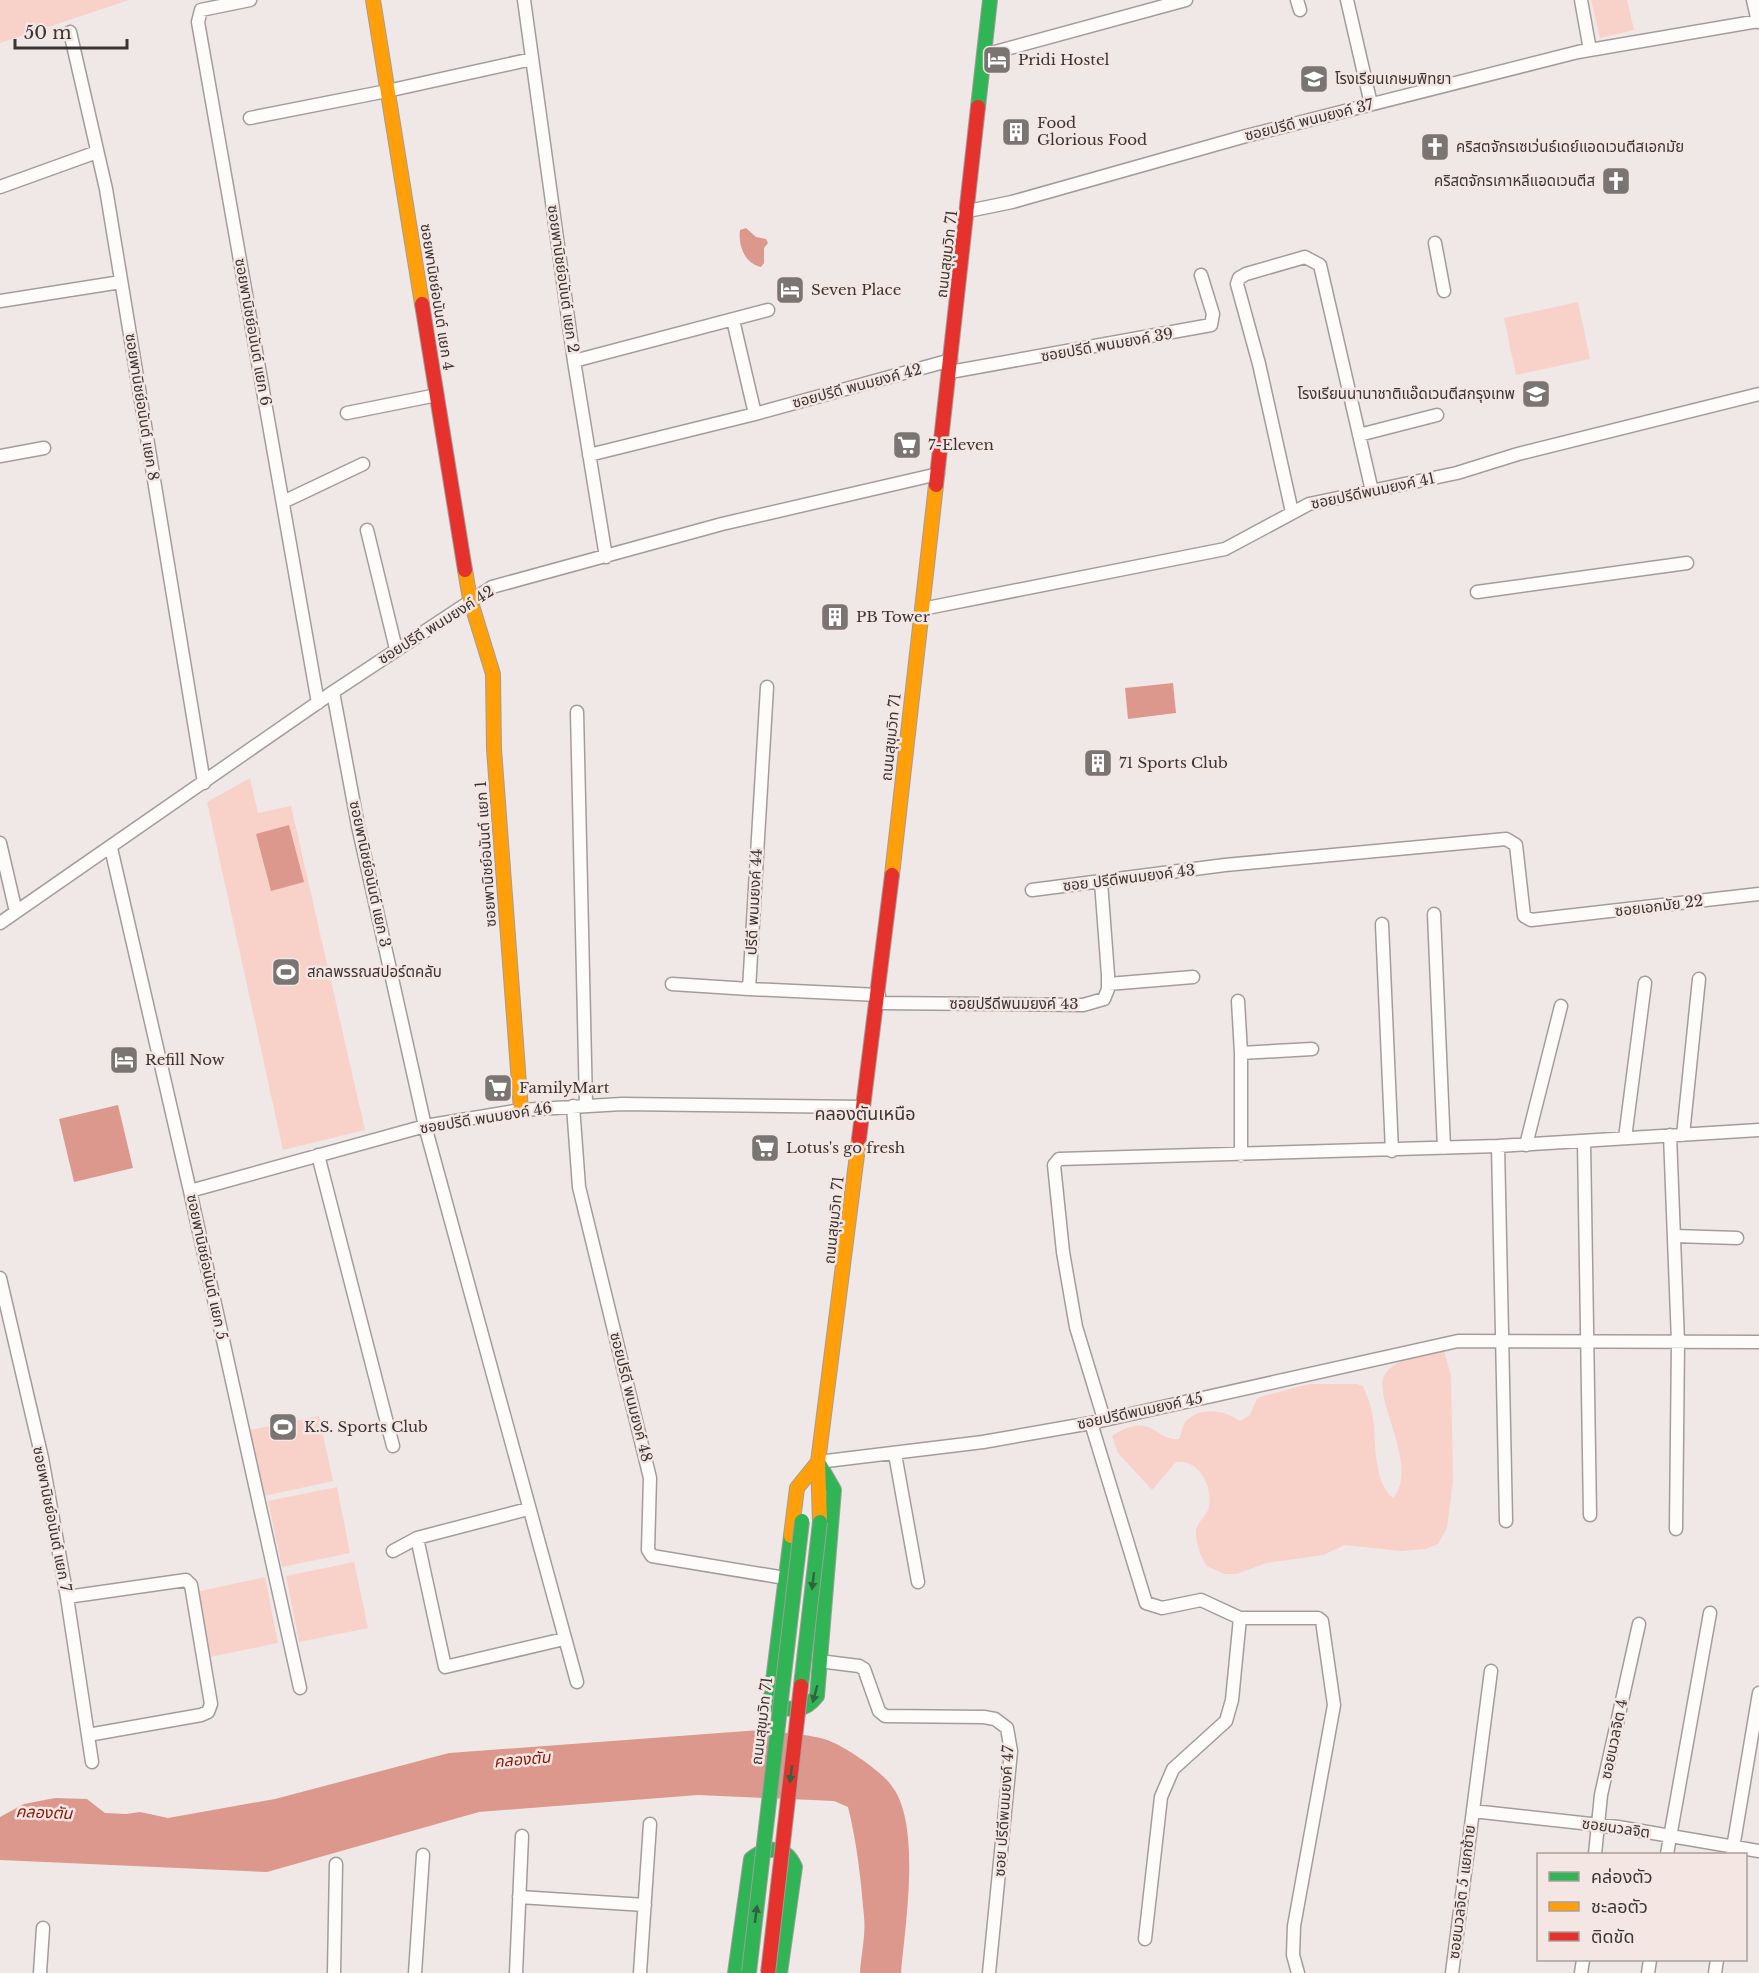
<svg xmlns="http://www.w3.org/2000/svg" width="1759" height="1973" font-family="'Libre Baskerville','Noto Sans Thai',serif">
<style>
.green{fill:#f8d1c9}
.water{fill:#dc988c}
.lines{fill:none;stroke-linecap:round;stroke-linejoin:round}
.street-casing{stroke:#a29d9c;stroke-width:15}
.fast-casing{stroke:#a29d9c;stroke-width:16}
.slow-casing{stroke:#a29d9c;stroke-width:16}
.jam-casing{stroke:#a29d9c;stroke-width:16}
.street{stroke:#fdfcfb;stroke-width:12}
.fast{stroke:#30b455;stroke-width:14}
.slow{stroke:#ff9f0a;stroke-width:14}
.jam{stroke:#e5322d;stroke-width:14}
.fast-bridge-casing{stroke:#a29d9c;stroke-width:16;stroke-linecap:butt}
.jam-bridge-casing{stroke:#a29d9c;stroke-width:16;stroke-linecap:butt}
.fast-bridge{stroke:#30b455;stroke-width:14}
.jam-bridge{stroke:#e5322d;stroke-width:14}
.oneway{fill:#366140}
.labels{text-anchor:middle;stroke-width:5;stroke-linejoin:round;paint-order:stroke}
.poi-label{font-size:15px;fill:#3a3534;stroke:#f3e6e3;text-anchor:start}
.street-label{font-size:15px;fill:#3a3534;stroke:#f3e6e3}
.water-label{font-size:16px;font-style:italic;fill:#871607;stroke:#f3e6e3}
.quarter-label{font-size:18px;fill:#3a3534;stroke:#f3e6e3}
</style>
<rect width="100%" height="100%" fill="#f0e8e6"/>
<!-- green -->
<path class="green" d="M0 0H129L0 43Z
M1591 0H1627L1634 30 1600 38Z
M1578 302 1590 359 1516 375 1504 318Z
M250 778 258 813 291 806 365 1130 283 1150 207 802Z
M1443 1347 1451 1376 1453 1481 1447 1528 1438 1544 1426 1549 1401 1551 1345 1545 1323 1555 1266 1563 1237 1574H1224L1207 1566C1201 1559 1195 1541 1196 1531 1197 1522 1207 1516 1209 1507 1213 1486 1199 1459 1176 1462L1152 1490 1118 1453 1112 1436C1152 1410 1154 1441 1179 1439 1182 1433 1182 1426 1186 1421 1201 1406 1225 1410 1240 1421L1250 1415 1257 1399 1263 1396 1309 1384H1357L1363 1386C1366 1393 1369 1401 1371 1408 1378 1434 1370 1479 1393 1498 1421 1467 1370 1394 1385 1374 1396 1358 1425 1352 1443 1347Z
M319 1416 333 1481 264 1496 250 1430Z
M337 1487 350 1553 282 1567 268 1501Z
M354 1562 368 1628 299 1642 286 1576Z
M265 1577 278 1643 210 1657 196 1592Z"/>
<!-- water -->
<path class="water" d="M746 228 756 237 766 239 768 243 764 248V263L761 267C744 263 738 245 740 230Z
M1173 683 1176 713 1128 719 1125 688Z
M289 825 304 882 271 891 256 834Z
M118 1105 133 1168 74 1182 59 1119Z
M760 1730C780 1733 815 1734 832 1742 848 1749 881 1771 891 1785 922 1823 905 1926 901 1973H860C861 1955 866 1935 864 1917 861 1880 857 1843 848 1807L834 1801 698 1795 479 1812 267 1872 0 1860V1817L24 1804 55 1798 87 1799 105 1813 126 1814 140 1812 168 1818 275 1799 449 1753Z"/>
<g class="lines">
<!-- street casing -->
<g class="street-casing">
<path id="street" d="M250 0 201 10 198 22 318 703
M524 0 574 361 606 557
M1297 0 1300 10
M1347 0 1371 104
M1581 0 1590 50
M1753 0 1758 22
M70 32 106 189 204 783
M984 55 1186 0
M250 118 387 91 532 59
M0 187 97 152
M968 211 1012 202 1246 136 1578 52 1759 21
M1435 243 1444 291
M0 301 121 282
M733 320 755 414
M574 361 768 310
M950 372 1211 325 1213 314 1201 275
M347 413 437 395
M1359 435 1437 415
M589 455 755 414 951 360
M0 456 44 448
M283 502 363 464
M1292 512 1259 364 1237 284 1239 278 1246 274 1305 257 1320 265 1372 491
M367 530 396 649
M1477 592 1687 563
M922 609 1225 549 1309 504 1457 473 1518 454 1759 394
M767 687 749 989 879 995
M333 692 358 826 425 1126 577 1682
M577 712 586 1105
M0 843 16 912
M111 848 190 1191 300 1688
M1032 890 1225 865 1506 839 1516 845 1524 916 1531 920 1759 894
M1434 914 1444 1148
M0 923 333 692 492 587 722 524 938 474
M1382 924 1392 1151
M672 984 749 989
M1108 984 1193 977
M1238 1001 1241 1053
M878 1003 1083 1005 1104 999 1108 989V975L1101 882
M573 1106 579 1187 650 1478 648 1550 652 1556 785 1578
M1670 1135 1678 1342 1676 1529
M1683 1135 1699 979
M1625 1138 1645 983
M1584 1141 1590 1515
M1526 1145 1561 1006
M1498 1146 1506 1521
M318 1155 393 1446
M1241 1155V1053L1312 1049
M190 1191 425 1126 521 1110 622 1104 863 1107
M1674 1236 1737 1238
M0 1278 42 1458 67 1597 92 1762
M1104 1419 1076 1327 1063 1252 1054 1165 1059 1159 1498 1146 1759 1130
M1091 1423 1146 1603 1162 1608 1201 1600 1240 1618H1318L1322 1621 1334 1705 1294 1926 1293 1955 1298 1973
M895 1454 918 1582
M818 1462 983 1442 1091 1423 1458 1341 1759 1342
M417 1538 445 1667 564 1639
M393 1551 417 1538 528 1509
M67 1597 186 1580 191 1585 211 1704 208 1712 201 1715 88 1735
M819 1661 859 1666 864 1669 879 1711 885 1716 984 1717 995 1719 1007 1728 1011 1751 989 1973
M1473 1811 1618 1827 1759 1851
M1595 1854 1601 1795 1639 1624
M1667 1854 1710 1613
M1732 1854 1759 1693
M519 1897 645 1905
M1145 1939 1161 1797 1173 1769 1226 1721 1232 1700 1240 1618
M40 1973 43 1928
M334 1973 336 1864
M415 1973 423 1855
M516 1973 522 1836
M640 1973 650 1824
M1452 1973 1491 1671
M1581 1973 1583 1960
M1648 1973 1650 1960
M1715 1973 1717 1960"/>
</g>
<!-- fast casing -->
<g class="fast-casing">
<path id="fast" d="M978 107 990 0
M791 1536 771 1697 774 1705C792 1711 805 1712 817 1696L834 1490 818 1462
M735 1973 751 1859C768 1845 786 1846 795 1867L780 1973"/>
</g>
<!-- slow casing -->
<g class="slow-casing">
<path id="slow" d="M373 0 422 304
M465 570 470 599 493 674 494 749 521 1110
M892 875 936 485
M820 1522 818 1462 859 1139
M791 1536 797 1488 818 1462"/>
</g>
<!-- jam casing -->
<g class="jam-casing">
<path id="jam" d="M422 304 465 570
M936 485 978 107
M859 1139 892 875"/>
</g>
<!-- street -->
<use href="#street" class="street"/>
<!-- fast -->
<use href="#fast" class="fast"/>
<!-- slow -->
<use href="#slow" class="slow"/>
<!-- jam -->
<use href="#jam" class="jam"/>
<!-- fast-bridge casing -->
<g class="fast-bridge-casing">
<path id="fast-bridge" d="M801 1686 820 1522
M749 1972 802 1521"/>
</g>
<!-- jam-bridge casing -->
<g class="jam-bridge-casing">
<path id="jam-bridge" d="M768 1973 801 1686"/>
</g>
<!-- fast-bridge -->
<use href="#fast-bridge" class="fast-bridge"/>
<!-- jam-bridge -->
<use href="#jam-bridge" class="jam-bridge"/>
</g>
<!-- one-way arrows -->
<defs><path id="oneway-solid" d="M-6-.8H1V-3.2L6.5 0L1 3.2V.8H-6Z" transform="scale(1.5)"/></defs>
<g class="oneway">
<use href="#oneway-solid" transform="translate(813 1581) rotate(97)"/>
<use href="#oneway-solid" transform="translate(815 1694) rotate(105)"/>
<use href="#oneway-solid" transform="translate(791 1774) rotate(97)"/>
<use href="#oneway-solid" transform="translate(756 1914) rotate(-83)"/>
</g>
<!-- icons -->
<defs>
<g id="hotel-square" transform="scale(1.5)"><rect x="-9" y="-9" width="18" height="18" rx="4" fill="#7a7472" stroke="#f3e6e3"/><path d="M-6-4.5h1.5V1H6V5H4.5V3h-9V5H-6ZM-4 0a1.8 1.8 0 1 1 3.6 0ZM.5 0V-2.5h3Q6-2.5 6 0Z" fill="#fff"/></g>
<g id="school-square" transform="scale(1.5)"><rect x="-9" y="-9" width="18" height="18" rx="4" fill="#7a7472" stroke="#f3e6e3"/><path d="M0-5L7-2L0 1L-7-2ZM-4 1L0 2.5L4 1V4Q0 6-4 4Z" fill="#fff"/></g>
<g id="building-square" transform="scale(1.5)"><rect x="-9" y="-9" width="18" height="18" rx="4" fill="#7a7472" stroke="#f3e6e3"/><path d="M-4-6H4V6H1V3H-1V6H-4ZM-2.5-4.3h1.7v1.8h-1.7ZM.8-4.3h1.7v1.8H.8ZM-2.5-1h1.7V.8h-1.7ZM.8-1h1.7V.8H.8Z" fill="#fff"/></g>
<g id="church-square" transform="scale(1.5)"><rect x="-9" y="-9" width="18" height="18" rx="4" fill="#7a7472" stroke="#f3e6e3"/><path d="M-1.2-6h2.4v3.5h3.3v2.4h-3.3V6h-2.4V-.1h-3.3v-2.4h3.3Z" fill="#fff"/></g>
<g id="supermarket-square" transform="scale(1.5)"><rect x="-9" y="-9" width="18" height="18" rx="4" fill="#7a7472" stroke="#f3e6e3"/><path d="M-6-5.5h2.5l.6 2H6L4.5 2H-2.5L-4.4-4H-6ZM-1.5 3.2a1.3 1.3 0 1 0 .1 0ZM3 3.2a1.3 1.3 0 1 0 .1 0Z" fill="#fff"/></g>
<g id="stadium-square" transform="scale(1.5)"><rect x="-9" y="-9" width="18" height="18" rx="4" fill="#7a7472" stroke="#f3e6e3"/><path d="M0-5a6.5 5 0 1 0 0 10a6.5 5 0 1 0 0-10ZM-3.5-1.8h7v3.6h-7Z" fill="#fff"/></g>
</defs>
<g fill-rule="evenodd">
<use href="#hotel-square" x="997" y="60"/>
<use href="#school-square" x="1314" y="79"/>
<use href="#building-square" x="1016" y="132"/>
<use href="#church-square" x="1435" y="147"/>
<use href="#church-square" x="1616" y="181"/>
<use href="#hotel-square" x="790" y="290"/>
<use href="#school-square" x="1536" y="394"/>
<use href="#supermarket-square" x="907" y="445"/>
<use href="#building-square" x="835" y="617"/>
<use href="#building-square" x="1098" y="763"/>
<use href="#stadium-square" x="286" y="972"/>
<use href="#hotel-square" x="124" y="1060"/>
<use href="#supermarket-square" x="498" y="1088"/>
<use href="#supermarket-square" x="765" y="1148"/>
<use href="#stadium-square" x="283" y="1427"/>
</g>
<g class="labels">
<!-- poi labels -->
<g class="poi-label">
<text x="1018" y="65">Pridi Hostel</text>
<text x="1335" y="84">โรงเรียนเกษมพิทยา</text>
<text x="1037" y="128">Food<tspan x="1037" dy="17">Glorious Food</tspan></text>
<text x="1456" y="152">คริสตจักรเซเว่นธ์เดย์แอดเวนตีสเอกมัย</text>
<text x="1595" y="186" text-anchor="end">คริสตจักรเกาหลีแอดเวนตีส</text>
<text x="811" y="295">Seven Place</text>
<text x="1515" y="399" text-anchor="end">โรงเรียนนานาชาติแอ๊ดเวนตีสกรุงเทพ</text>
<text x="928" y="450">7-Eleven</text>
<text x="856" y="622">PB Tower</text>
<text x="1119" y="768">71 Sports Club</text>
<text x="307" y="977">สกลพรรณสปอร์ตคลับ</text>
<text x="145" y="1065">Refill Now</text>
<text x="519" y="1093">FamilyMart</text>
<text x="786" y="1153">Lotus's go fresh</text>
<text x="304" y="1432">K.S. Sports Club</text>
</g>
<!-- street labels -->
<g class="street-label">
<text transform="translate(1309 120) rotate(-14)" y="5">ซอยปรีดี พนมยงค์ 37</text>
<text transform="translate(947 254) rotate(-83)" y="5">ถนนสุขุมวิท 71</text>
<text transform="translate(563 279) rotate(82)" y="5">ซอยพานิชย์อนันต์ แยก 2</text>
<text transform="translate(437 297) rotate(81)" y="5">ซอยพานิชย์อนันต์ แยก 4</text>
<text transform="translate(253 332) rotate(80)" y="5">ซอยพานิชย์อนันต์ แยก 6</text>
<text transform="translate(1107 345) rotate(-10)" y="5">ซอยปรีดี พนมยงค์ 39</text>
<text transform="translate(857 386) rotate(-15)" y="5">ซอยปรีดี พนมยงค์ 42</text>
<text transform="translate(142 407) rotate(81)" y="5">ซอยพานิชย์อนันต์ แยก 8</text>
<text transform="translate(1373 491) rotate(-12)" y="5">ซอยปรีดีพนมยงค์ 41</text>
<text transform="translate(436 625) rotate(-32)" y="5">ซอยปรีดี พนมยงค์ 42</text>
<text transform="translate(891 737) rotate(-84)" y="5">ถนนสุขุมวิท 71</text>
<text transform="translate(486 854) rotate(-94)" y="5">ซอยพานิชย์อนันต์ แยก 1</text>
<text transform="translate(370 874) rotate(78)" y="5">ซอยพานิชย์อนันต์ แยก 3</text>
<text transform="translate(1129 878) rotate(-7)" y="5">ซอย ปรีดีพนมยงค์ 43</text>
<text transform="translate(754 902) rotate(-87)" y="5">ปรีดี พนมยงค์ 44</text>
<text transform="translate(1659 906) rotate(-7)" y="5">ซอยเอกมัย 22</text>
<text x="1014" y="1009">ซอยปรีดีพนมยงค์ 43</text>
<text transform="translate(486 1118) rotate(-9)" y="5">ซอยปรีดี พนมยงค์ 46</text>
<text transform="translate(834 1220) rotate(-84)" y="5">ถนนสุขุมวิท 71</text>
<text transform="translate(207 1267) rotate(78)" y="5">ซอยพานิชย์อนันต์ แยก 5</text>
<text transform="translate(631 1397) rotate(76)" y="5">ซอยปรีดี พนมยงค์ 48</text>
<text transform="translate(1140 1411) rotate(-12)" y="5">ซอยปรีดีพนมยงค์ 45</text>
<text transform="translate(52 1519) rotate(79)" y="5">ซอยพานิชย์อนันต์ แยก 7</text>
<text transform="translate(762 1721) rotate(-83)" y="5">ถนนสุขุมวิท 71</text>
<text transform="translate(1614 1739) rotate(-78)" y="5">ซอยนวลจิต 4</text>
<text transform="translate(1004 1811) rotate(-86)" y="5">ซอย ปรีดีพนมยงค์ 47</text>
<text transform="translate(1616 1828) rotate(8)" y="5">ซอยนวลจิต</text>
<text transform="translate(1462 1892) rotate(-83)" y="5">ซอยนวลจิต 5 แยกซ้าย</text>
</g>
<!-- water labels -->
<g class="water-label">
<text transform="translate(522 1759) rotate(-5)" y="6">คลองตัน</text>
<text transform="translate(44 1812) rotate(2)" y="6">คลองตัน</text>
</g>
<!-- quarter labels -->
<g class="quarter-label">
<text x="865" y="1120">คลองตันเหนือ</text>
</g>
</g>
<!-- legend -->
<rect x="1537" y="1853" width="210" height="108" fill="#f3e6e3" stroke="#a99f9d" stroke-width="1.5"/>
<rect x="1549" y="1872" width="30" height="9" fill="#30b455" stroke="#a99f9d" stroke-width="1.5"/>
<text x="1591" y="1883" font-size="18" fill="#3a3534">คล่องตัว</text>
<rect x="1549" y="1902" width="30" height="9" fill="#ff9f0a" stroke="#a99f9d" stroke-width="1.5"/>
<text x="1591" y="1913" font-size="18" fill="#3a3534">ชะลอตัว</text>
<rect x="1549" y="1932" width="30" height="9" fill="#e5322d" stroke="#a99f9d" stroke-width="1.5"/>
<text x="1591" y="1943" font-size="18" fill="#3a3534">ติดขัด</text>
<!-- scale -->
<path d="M15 39v9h112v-9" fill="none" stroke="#3a3534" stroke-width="3"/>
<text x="24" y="39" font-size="18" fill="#3a3534" stroke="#f3e6e3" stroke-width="4.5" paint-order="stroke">50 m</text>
</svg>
